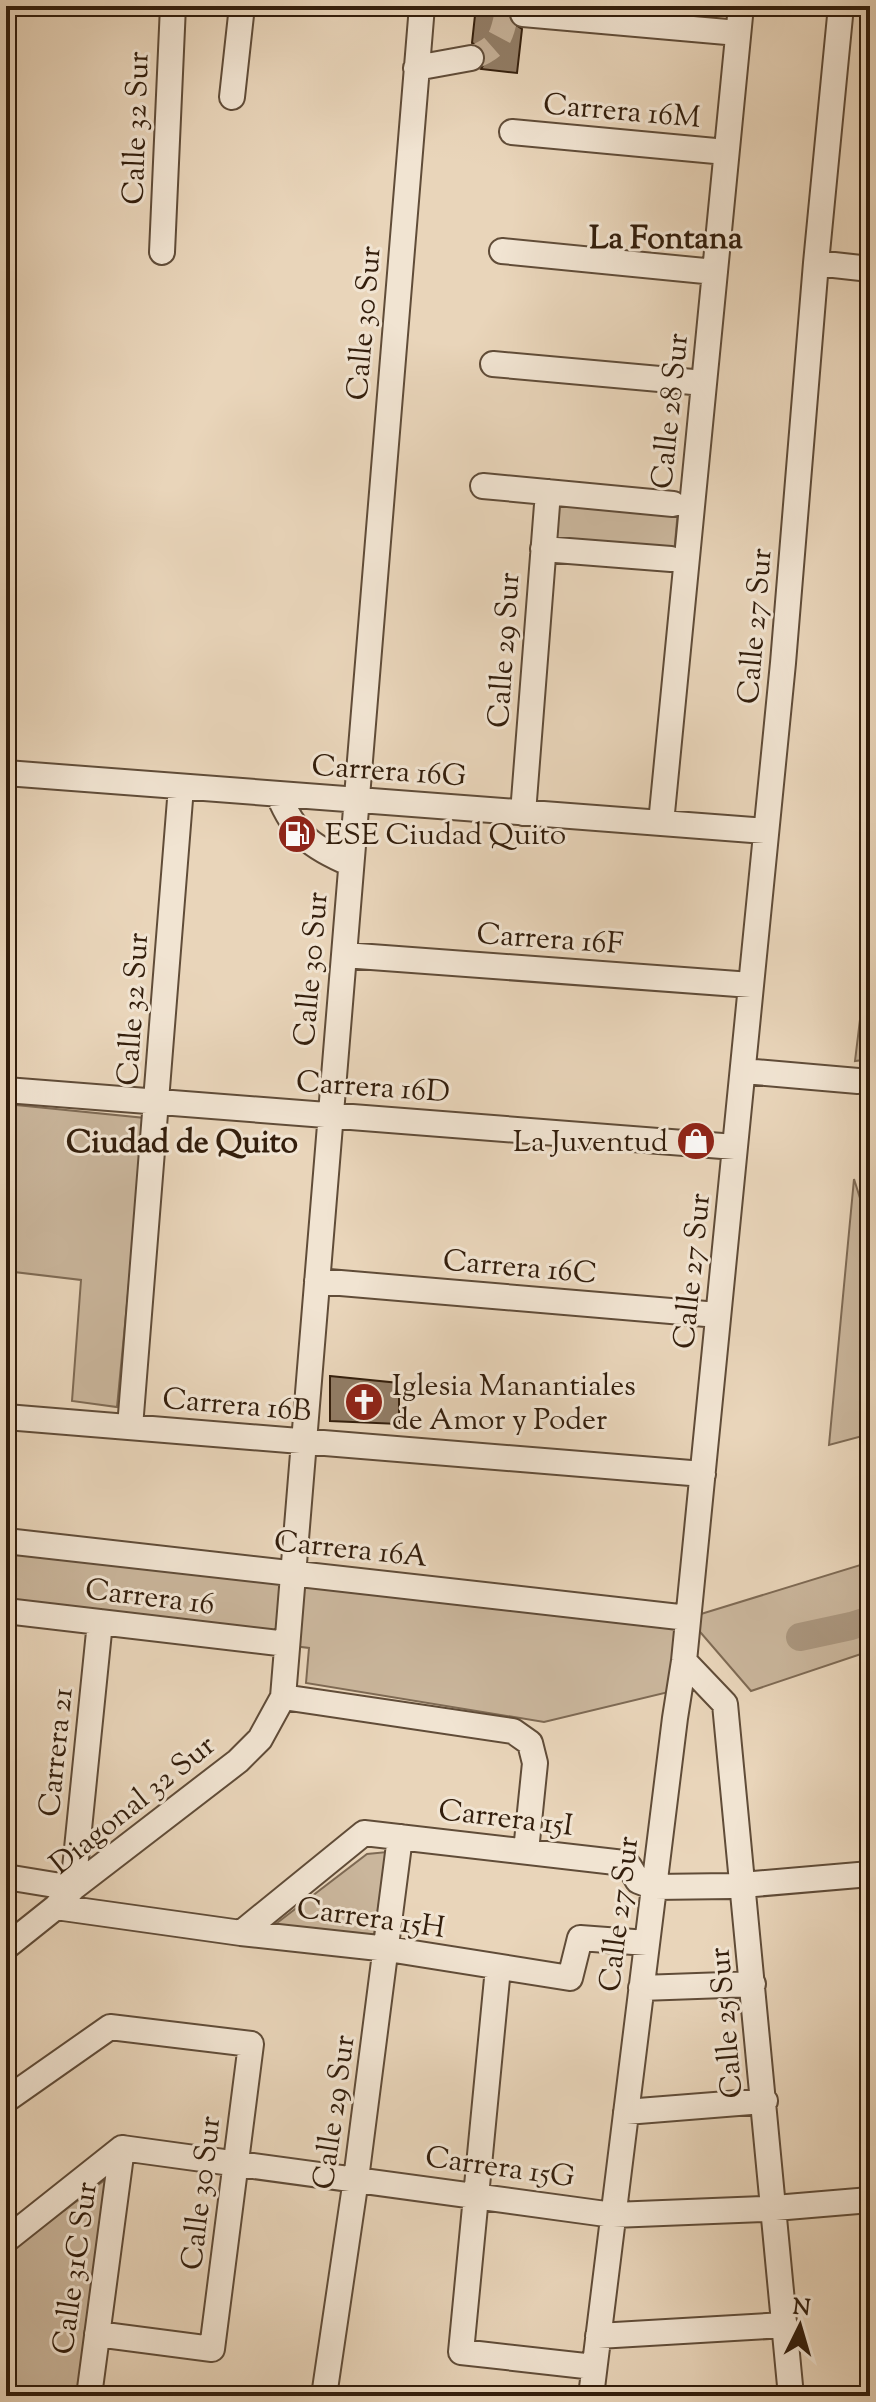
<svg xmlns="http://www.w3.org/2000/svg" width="876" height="2402" font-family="'Sorts Mill Goudy',serif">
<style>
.green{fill:#cab69c;stroke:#7e6a54;stroke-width:2}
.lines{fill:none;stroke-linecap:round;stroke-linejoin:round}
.canal{stroke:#ab977f;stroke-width:28}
.building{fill:#927d66;stroke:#331e0c;stroke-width:2}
.minor-tunnel{stroke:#c5b097;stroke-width:24;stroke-dasharray:24 12;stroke-linecap:butt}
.minor-casing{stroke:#604c38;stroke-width:28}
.minor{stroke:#f1e4d2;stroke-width:24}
.labels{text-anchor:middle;stroke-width:6;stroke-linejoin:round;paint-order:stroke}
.street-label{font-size:30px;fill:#331e0c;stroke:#f1e4d2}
.poi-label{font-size:30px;fill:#331e0c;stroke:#f1e4d2;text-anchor:start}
.neighbourhood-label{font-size:32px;font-weight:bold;fill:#331e0c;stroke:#f1e4d2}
</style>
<rect width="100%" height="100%" fill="#e9d5ba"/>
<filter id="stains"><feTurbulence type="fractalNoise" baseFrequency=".0025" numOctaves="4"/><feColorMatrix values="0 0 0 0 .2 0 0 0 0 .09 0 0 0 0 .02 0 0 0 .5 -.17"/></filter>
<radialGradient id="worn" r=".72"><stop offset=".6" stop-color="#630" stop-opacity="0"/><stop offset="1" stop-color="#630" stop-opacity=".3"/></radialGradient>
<!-- green -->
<path class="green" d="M556 501 678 510 674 554 552 544Z
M870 937V1059L855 1061Z
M6 1104 145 1118 117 1407 72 1401 81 1280 6 1271Z
M854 1179 870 1230V1434L829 1445Z
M6 1546 688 1618 870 1562V1651L751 1691 689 1619 677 1690 544 1722 306 1683 309 1648 6 1611Z
M387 1852 374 1935 273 1926 367 1854Z
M110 2176 77 2396H6V2254Z"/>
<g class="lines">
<!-- canal -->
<path class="canal" d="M800 1637 851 1626 870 1620"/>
</g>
<!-- building -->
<path class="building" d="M476 6H510L508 13 510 21 522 29 517 73 481 69 485 62 486 55 482 48 472 43Z
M330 1376 399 1383V1424L330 1421Z"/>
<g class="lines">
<!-- minor-tunnel -->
<path class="minor-tunnel" d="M471 58C501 47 502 36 508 6"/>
<!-- minor casing -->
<g class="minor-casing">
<path id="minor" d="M523 14 738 33
M416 68 471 58
M232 97 242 6
M512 132 726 152
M502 251 715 272
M162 252 173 6
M816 263 870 269
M493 364 704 383
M483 486 673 504
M543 549 671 559
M6 773 766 831
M278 794C295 835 311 847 351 864
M523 813 548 492
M661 823 741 6
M344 955 751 985
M743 1071 858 1081
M6 1090 735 1147
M317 1281 718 1315
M6 1417 703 1474
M130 1427 181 787
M6 1541 688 1618
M6 1611 287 1644
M684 1661 725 1704 791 2396
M283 1697 513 1731 530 1743 535 1763 526 1851
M6 1877 73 1888 100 1622
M56 1907 241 1933 388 1949 570 1978 580 1938 647 1943
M241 1933 364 1833 624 1863 629 1866 638 1881 654 1887 731 1886 870 1874
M6 1947 56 1907 73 1888 238 1761 260 1739 283 1697 422 6
M498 1968 461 2352 594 2367
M641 1988 753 1984
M6 2100 110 2027 251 2044 212 2349 97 2334
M626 2112 765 2101
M122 2148 613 2215 763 2209 870 2200
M6 2240 122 2148
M598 2336 785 2325
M89 2396 122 2148
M324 2396 356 2179 400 1837
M591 2396 675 1718 684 1661 783 663 816 263 841 6"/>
</g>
<!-- minor -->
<use href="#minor" class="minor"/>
</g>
<!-- icons -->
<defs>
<g id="fuel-disc" transform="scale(2)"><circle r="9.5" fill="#8f2418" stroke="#f1e4d2"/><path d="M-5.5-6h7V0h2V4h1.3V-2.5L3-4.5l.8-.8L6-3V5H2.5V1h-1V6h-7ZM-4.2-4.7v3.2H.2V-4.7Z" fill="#fff"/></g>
<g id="shop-disc" transform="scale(2)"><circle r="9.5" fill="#8f2418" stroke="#f1e4d2"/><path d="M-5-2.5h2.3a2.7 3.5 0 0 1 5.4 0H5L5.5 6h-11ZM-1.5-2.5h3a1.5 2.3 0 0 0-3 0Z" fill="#fff"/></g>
<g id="church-disc" transform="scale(2)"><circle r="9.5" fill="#8f2418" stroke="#f1e4d2"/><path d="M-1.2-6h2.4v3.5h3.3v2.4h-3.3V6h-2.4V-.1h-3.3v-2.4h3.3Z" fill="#fff"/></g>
</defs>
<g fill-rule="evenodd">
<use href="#fuel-disc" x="297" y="834"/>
<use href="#shop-disc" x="696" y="1141"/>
<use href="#church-disc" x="364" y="1402"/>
</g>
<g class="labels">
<!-- street labels -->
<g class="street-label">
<text transform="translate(622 110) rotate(5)" y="10">Carrera 16M</text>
<text transform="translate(135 128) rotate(-88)" y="10">Calle 32 Sur</text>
<text transform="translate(363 323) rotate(-85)" y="10">Calle 30 Sur</text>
<text transform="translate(669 411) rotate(-84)" y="10">Calle 28 Sur</text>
<text transform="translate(754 626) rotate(-85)" y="10">Calle 27 Sur</text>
<text transform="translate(503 650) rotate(-86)" y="10">Calle 29 Sur</text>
<text transform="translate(389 770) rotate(4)" y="10">Carrera 16G</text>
<text transform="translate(550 938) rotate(4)" y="10">Carrera 16F</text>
<text transform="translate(310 969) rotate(-85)" y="10">Calle 30 Sur</text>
<text transform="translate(132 1009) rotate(-86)" y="10">Calle 32 Sur</text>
<text transform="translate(373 1086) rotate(4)" y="10">Carrera 16D</text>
<text transform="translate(520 1266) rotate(5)" y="10">Carrera 16C</text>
<text transform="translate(691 1271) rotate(-84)" y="10">Calle 27 Sur</text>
<text transform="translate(237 1404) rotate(5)" y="10">Carrera 16B</text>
<text transform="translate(351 1548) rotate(6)" y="10">Carrera 16A</text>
<text transform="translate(150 1596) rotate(7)" y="10">Carrera 16</text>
<text transform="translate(55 1752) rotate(-84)" y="10">Carrera 21</text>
<text transform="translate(132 1804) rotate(-39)" y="10">Diagonal 32 Sur</text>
<text transform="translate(506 1817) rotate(7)" y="10">Carrera 15I</text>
<text transform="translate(618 1914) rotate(-83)" y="10">Calle 27 Sur</text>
<text transform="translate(371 1917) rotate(8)" y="10">Carrera 15H</text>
<text transform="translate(725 2023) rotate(-95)" y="10">Calle 25 Sur</text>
<text transform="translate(333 2112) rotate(-82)" y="10">Calle 29 Sur</text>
<text transform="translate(500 2166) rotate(8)" y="10">Carrera 15G</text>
<text transform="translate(200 2193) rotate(-83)" y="10">Calle 30 Sur</text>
<text transform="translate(74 2268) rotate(-82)" y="10">Calle 31C Sur</text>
</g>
<!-- poi labels -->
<g class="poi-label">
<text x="325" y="844">ESE Ciudad Quito</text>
<text x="668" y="1151" text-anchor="end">La Juventud</text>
<text x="392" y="1395">Iglesia Manantiales<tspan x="392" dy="34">de Amor y Poder</tspan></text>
</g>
<!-- neighbourhood labels -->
<g class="neighbourhood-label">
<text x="666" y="248">La Fontana</text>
<text x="182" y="1152">Ciudad de Quito</text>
</g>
</g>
<!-- margin -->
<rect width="876" height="2402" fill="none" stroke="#e9d5ba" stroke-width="32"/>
<rect x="8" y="8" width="860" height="2386" fill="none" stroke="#331e0c" stroke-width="4"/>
<rect x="16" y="16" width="844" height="2370" fill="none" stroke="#331e0c" stroke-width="2"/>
<!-- north arrow -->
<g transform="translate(800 2326) rotate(5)" stroke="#f1e4d2" stroke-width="6" paint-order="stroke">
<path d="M0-6L14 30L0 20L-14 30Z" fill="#331e0c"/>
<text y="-12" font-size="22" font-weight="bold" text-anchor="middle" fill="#331e0c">N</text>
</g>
<rect width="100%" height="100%" filter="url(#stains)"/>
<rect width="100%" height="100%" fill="url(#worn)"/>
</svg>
